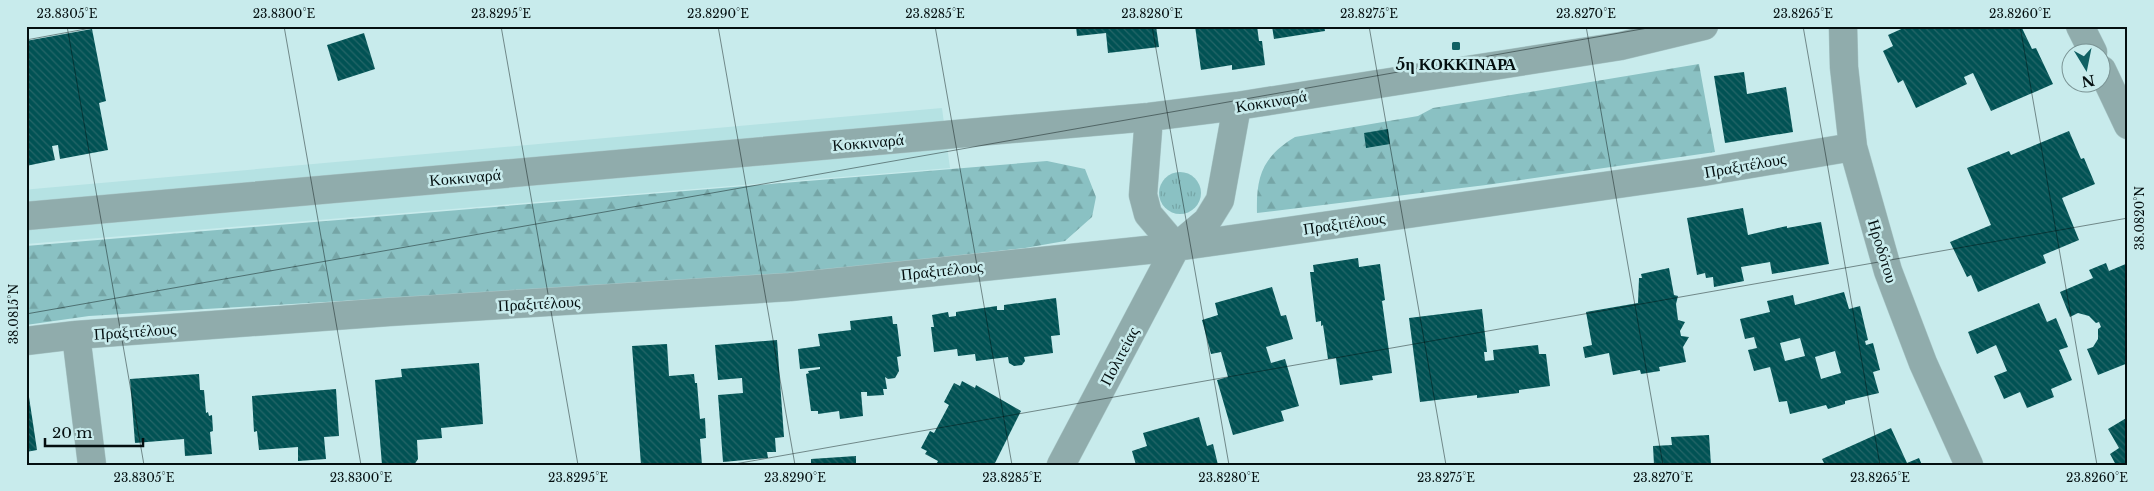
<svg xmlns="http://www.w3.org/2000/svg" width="2154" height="491" font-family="'Libre Baskerville',serif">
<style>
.built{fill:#b5e2e3}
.grass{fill:url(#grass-tufts)}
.forest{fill:url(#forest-firs)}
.building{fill:url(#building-back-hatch);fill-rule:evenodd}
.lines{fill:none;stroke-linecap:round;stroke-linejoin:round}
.minor-casing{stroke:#a9c8c9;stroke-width:29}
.minor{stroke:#90acac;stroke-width:28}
.ticks{fill:none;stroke:#040f10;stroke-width:1;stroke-opacity:0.45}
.poi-dot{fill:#106164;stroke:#c8ebec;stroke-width:2}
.labels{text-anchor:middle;stroke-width:5;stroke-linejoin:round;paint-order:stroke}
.poi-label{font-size:16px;font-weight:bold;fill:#040f10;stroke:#c8ebec}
.street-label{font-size:16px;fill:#040f10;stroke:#c8ebec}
.neatline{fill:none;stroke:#040f10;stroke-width:2}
.ticks-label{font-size:12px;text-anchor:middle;fill:#040f10}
</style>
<defs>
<pattern id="grass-tufts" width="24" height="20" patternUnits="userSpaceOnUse" patternTransform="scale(1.25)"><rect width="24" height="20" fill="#8ac1c3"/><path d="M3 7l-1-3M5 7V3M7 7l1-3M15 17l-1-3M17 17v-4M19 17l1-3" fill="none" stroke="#75a5a6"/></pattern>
<pattern id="forest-firs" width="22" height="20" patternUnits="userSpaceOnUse" patternTransform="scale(1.25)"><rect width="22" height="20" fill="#8ac1c3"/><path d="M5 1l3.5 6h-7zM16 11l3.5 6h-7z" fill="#75a5a6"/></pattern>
<pattern id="building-back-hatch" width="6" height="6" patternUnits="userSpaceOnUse" patternTransform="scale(1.25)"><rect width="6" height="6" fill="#015254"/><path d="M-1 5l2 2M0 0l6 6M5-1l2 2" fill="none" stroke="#256668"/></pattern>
</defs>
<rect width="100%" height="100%" fill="#c8ebec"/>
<!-- built -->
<path class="built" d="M942 108 950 168 26 244V190L33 189Z"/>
<!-- grass -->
<path class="grass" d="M1159 193a21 21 0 1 1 42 0a21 21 0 1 1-42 0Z"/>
<!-- forest -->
<path class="forest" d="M1699 64 1715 152 1486 185 1257 213C1256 177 1262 157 1295 137L1418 116 1433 108Z
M1047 161 1085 169 1096 197 1092 217 1065 241 1025 248 793 274 89 316 26 325V246Z"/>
<!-- building -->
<path class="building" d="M1076 26H1156L1159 47 1108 53 1106 33 1077 36Z
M1195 26H1257L1259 41H1262L1265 65 1232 70V65L1201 70Z
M1272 26H1324L1325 31 1274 39Z
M1908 26H2021L2032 49 2036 48 2053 84 1991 111 1973 73 1964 77 1967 84 1916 108 1903 80 1898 83 1883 51 1893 46 1888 35Z
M92 29 106 101 99 103 108 150 60 159 58 145 52 146 55 160 26 166V41Z
M364 33 375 69 338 81 327 45Z
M1744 72 1747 94 1786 87 1793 132 1725 143 1714 76Z
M1388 129 1390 144 1366 148 1364 133Z
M2069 131 2081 159 2084 158 2095 184 2062 198 2079 240 2043 255 2046 263 1978 292 1971 275 1967 277 1950 242 1991 225 1967 168 2009 151 2011 155Z
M1743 208 1748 235 1787 226V228L1821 222 1829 264 1772 274 1770 262 1741 267 1744 281 1714 287 1713 277 1706 278 1705 273 1697 275 1687 218Z
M1358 258 1359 267 1380 264 1385 300 1382 301 1392 373 1372 376 1373 380 1340 385 1336 358 1328 359 1323 325 1321 326V321L1316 322 1310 272H1314L1313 265Z
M2106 263 2109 271 2128 263V363L2098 375 2087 349 2093 347 2098 339V329L2101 327 2099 322 2096 323 2089 316 2078 313 2070 317 2060 292 2093 278 2089 270Z
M1669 268 1674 295 1678 296 1676 304 1678 320 1685 322 1680 331 1681 336 1689 337 1683 347 1686 362 1659 367 1660 371 1641 374 1640 370 1613 375 1609 353 1585 358 1583 347 1592 345 1586 312 1638 303 1639 278H1642L1641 274Z
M1272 287 1281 316 1286 315 1293 339 1266 347 1271 363 1285 359 1299 406 1281 411 1284 421 1233 435 1217 380 1228 377 1221 352 1211 354 1202 320 1218 315 1215 303Z
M1844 292 1849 309 1860 306 1868 340 1865 341 1866 345 1873 343 1880 370 1873 372 1879 393 1845 401V404L1828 409 1826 405 1790 414 1787 401 1779 402 1770 367 1754 371 1748 350 1757 348 1754 337 1745 339 1740 319 1770 312 1767 301 1793 295 1795 305ZM1800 338 1805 356 1785 361 1780 343ZM1835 351 1841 373 1821 379 1815 357Z
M1056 298 1060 335 1051 336 1053 353 1024 357 1025 361 1022 365 1014 366 1009 363 1008 357 976 361 975 354 958 356 957 349 934 352 931 327H934L932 315 948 312 949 317 956 316V312L997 306V310H1004V305Z
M2039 303 2047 322 2056 318 2068 347 2059 350 2072 380 2051 389 2054 397 2027 408 2020 392 2004 399 1994 376 2007 371 1996 345 1977 354 1968 332Z
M1482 309 1487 352H1484L1485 361 1494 360 1493 350 1538 345 1539 354H1546L1550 386 1519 390V393L1477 398V395L1420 402 1409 318Z
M892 316 893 324H897L901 356 897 357 899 371 895 378 888 379 885 377 887 389H883L884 395 867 396V392H861L863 416 840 419 839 411 818 414V411H811L806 374 809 373 808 371 820 369V367L800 369 798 349 820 346 818 334 851 330 850 321Z
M777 340 784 437 775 438 776 452H767L768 458 723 462 718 395 743 393 742 378 718 380 715 345Z
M667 344 669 376 694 374 695 383H697L700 419 705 418 706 438 700 439 702 465H641L632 346Z
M479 363 483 424 441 428 442 438 417 440 418 459 414 465H382L375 380 402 377 401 369Z
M199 374 200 390H204L206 413 208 412 209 416 212 415 213 431 210 432 212 454 185 456 184 439 135 443 130 379Z
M962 381 975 388 976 385 1021 411 994 465H941L937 463 938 461 925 454 927 451 921 448 930 431 934 433 949 405 944 402 954 383 960 386Z
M336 389 339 436 324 437 326 459 298 461V447L259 450 257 431 254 432 252 396Z
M26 397H29L37 450 26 452Z
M1199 417 1207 446 1213 444 1218 465H1136L1132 451 1147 446 1143 433Z
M2128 417V465H2116L2110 454 2119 448 2108 429Z
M1891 428 1907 463 1919 458 1922 465H1825L1822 459Z
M1709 435 1711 465H1654L1653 446 1672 445 1671 437Z
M856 456V465H811V459Z"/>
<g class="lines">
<!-- minor casing -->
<g class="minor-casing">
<path id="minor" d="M1843 26 1844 67 1853 147 1888 271 1923 363 1969 465
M2080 26 2093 52
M2102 70 2128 125
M1149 117 1143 195 1148 214 1176 247 1207 221 1220 200 1237 106
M26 216 1149 117 1237 106 1621 46 1704 26
M76 335 92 465
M26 341 76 335 389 312 790 287 1176 247 1703 172 1853 147
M1061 465 1176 247"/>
</g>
<!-- minor -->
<use href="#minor" class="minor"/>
</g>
<!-- ticks -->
<path class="ticks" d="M67 26 144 465M284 26 361 465M501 26 578 465M718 26 795 465M935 26 1012 465M1152 26 1229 465M1369 26 1446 465M1586 26 1663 465M1803 26 1880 465M2020 26 2097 465M26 40 102 26M26 314 1659 26M729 465 2128 218"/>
<!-- markers -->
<rect class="poi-dot" x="1451" y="41" width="10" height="10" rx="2.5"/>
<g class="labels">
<!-- poi labels -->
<g class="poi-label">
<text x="1456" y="70">5η ΚΟΚΚΙΝΑΡΑ</text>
</g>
<!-- street labels -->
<g class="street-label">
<text transform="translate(1271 101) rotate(-9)" y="6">Κοκκιναρά</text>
<text transform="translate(868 142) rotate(-5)" y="6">Κοκκιναρά</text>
<text transform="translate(1745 165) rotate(-10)" y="6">Πραξιτέλους</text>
<text transform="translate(465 177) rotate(-5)" y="6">Κοκκιναρά</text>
<text transform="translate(1344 223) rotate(-8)" y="6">Πραξιτέλους</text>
<text transform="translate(1883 251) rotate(73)" y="6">Ηροδότου</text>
<text transform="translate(942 270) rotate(-6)" y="6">Πραξιτέλους</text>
<text transform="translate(539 303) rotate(-3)" y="6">Πραξιτέλους</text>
<text transform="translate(135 331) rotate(-4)" y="6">Πραξιτέλους</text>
<text transform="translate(1119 356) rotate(-62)" y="6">Πολιτείας</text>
</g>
</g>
<!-- border -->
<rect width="2154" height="491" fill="none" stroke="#c8ebec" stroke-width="55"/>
<!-- north arrow -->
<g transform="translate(2086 68) rotate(170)"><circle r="24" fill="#c8ebec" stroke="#7a9394"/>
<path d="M0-4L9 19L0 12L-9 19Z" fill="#106164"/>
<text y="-8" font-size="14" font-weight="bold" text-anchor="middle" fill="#040f10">N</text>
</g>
<!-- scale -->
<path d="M45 438v8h98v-8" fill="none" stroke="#040f10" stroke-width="2.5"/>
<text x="52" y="438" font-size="15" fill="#040f10" stroke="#c8ebec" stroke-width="4" paint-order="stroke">20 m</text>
<rect x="28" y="28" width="2098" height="436" class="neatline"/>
<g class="ticks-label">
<text x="67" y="18">23.8305°E</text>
<text x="284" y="18">23.8300°E</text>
<text x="501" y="18">23.8295°E</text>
<text x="718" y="18">23.8290°E</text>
<text x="935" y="18">23.8285°E</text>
<text x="1152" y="18">23.8280°E</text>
<text x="1369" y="18">23.8275°E</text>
<text x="1586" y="18">23.8270°E</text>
<text x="1803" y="18">23.8265°E</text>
<text x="2020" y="18">23.8260°E</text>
<text transform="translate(2140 218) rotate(-90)" y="4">38.0820°N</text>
<text transform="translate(14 314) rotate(-90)" y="4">38.0815°N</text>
<text x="144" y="482">23.8305°E</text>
<text x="361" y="482">23.8300°E</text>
<text x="578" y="482">23.8295°E</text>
<text x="795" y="482">23.8290°E</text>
<text x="1012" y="482">23.8285°E</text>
<text x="1229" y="482">23.8280°E</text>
<text x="1446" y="482">23.8275°E</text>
<text x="1663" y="482">23.8270°E</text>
<text x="1880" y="482">23.8265°E</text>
<text x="2097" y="482">23.8260°E</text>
</g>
</svg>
